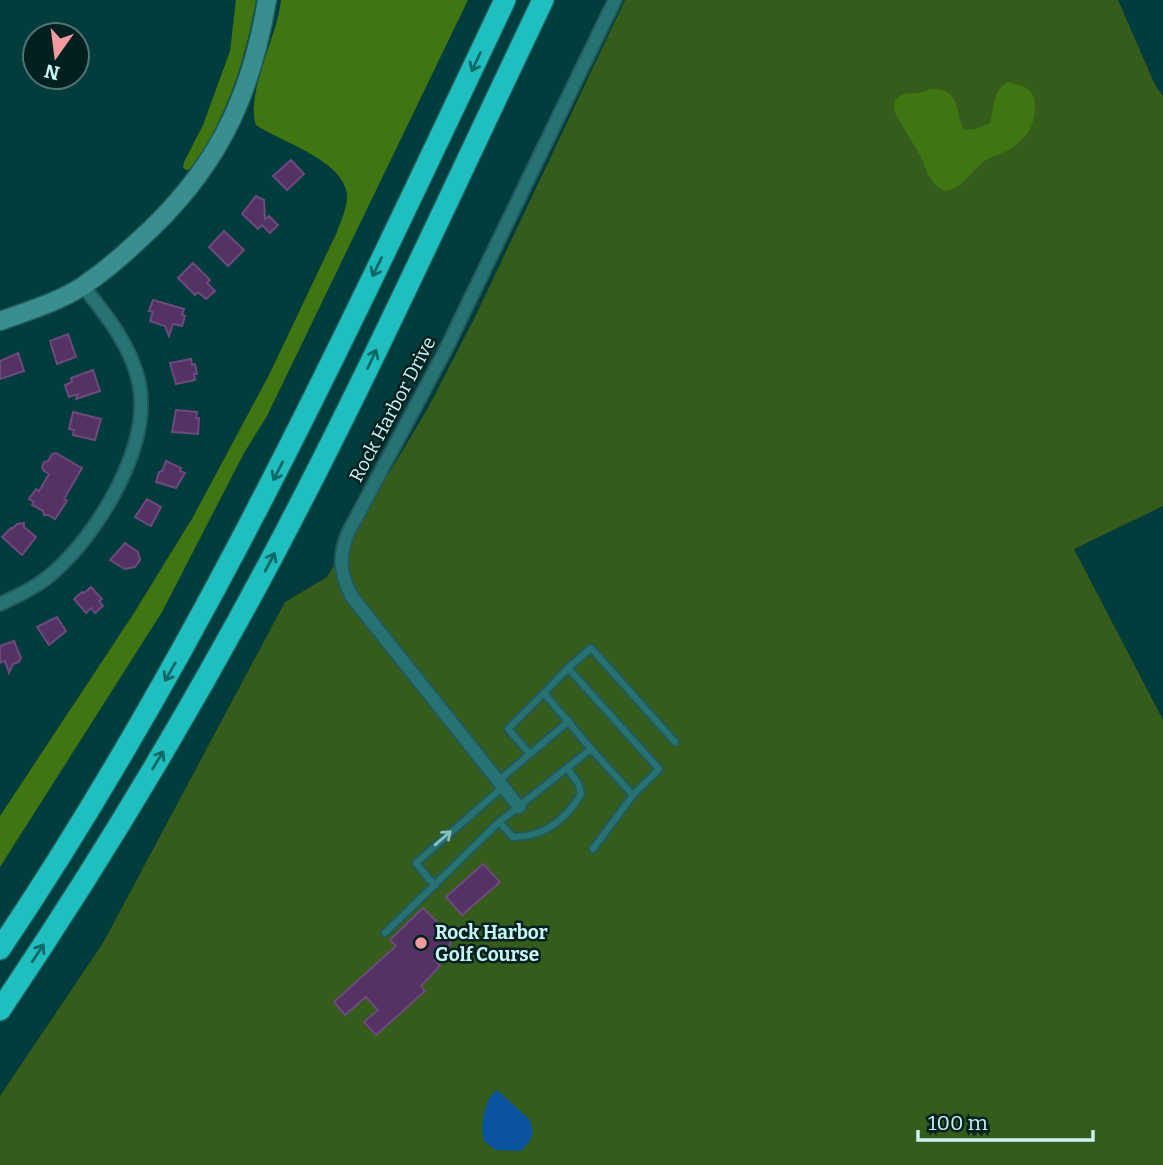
<svg xmlns="http://www.w3.org/2000/svg" width="1163" height="1165" font-family="Bitter,serif">
<style>
.green{fill:#355c1a}
.forest{fill:#3f7611}
.water{fill:#0a539f}
.building{fill:#553264;stroke:#6d4a7d;stroke-width:2}
.lines{fill:none;stroke-linecap:round;stroke-linejoin:round}
.service-casing{stroke:#225959;stroke-width:10}
.minor-casing{stroke:#225959;stroke-width:16}
.secondary-casing{stroke:#225959;stroke-width:21}
.motorway-casing{stroke:#225959;stroke-width:24}
.service{stroke:#277272;stroke-width:6}
.minor{stroke:#277272;stroke-width:12}
.secondary{stroke:#398f8f;stroke-width:18}
.motorway{stroke:#1fbfbf;stroke-width:21}
.oneway{stroke:#0f6868}
.oneway2{stroke:#88c0bf}
.poi-dot{fill:#f49aa1;stroke:#022020;stroke-width:2.5}
.labels{text-anchor:middle;stroke-width:5;stroke-linejoin:round;paint-order:stroke}
.street-label{font-size:19px;fill:#c8f4f3;stroke:#022020}
.poi-label{font-size:19px;font-weight:bold;fill:#c8f4f3;stroke:#022020;text-anchor:start}
</style>
<rect width="100%" height="100%" fill="#023c3c"/>
<!-- green -->
<path class="green" d="M625 0H1118L1155 85 1163 96V506L1074 549 1163 720V1165H0V1096L103 943 285 602 327 577 428 408 476 315Z"/>
<!-- forest -->
<path class="forest" d="M236 0H256C244 66 228 111 193 169L186 170 183 167 184 162 203 125 230 51Z
M281 0H468L267 416 244 453 162 612 0 867V816L134 613 193 517 270 373 337 232C341 220 348 206 347 194 343 160 281 142 256 125 245 94 278 35 281 0Z
M1008 82C1024 86 1036 89 1035 108 1035 129 1021 145 1002 153 995 156 988 158 982 163 969 174 963 189 944 191L934 184 928 174 921 157 895 113 894 102C903 91 906 94 918 93 924 93 929 88 934 89 961 89 955 114 964 130L976 129 990 123C994 108 993 89 1008 82Z"/>
<!-- water -->
<path class="water" d="M497 1090 530 1120 533 1132 530 1141 521 1151 495 1150 484 1141C480 1126 484 1098 497 1090Z"/>
<!-- building -->
<path class="building" d="M291 160 304 174 287 190 273 176Z
M256 196 264 200 265 219 269 216 278 225 270 233 262 225 258 229 242 214Z
M224 231 244 250 228 266 209 247Z
M193 263 210 280 207 283 215 291 206 299 198 292 195 295 178 278Z
M153 300 184 309 182 315 185 316 182 326 173 324 169 336 165 326 150 321 153 312 149 311Z
M68 334 76 357 57 364 50 341Z
M18 353 24 371 0 379V361Z
M191 359 192 365 195 364 197 374H194L195 380 176 384 170 363Z
M93 370 100 391 76 399 78 394 69 397 65 385 72 382 71 378Z
M176 410 197 412 196 418H199L198 434 172 432Z
M73 412 101 419 95 440 73 435 74 430 69 429Z
M56 453 82 468 64 499 67 501 55 519 48 515H44L43 511 32 505 34 502 29 499 36 489 39 491 49 474 44 471 42 467 44 462 48 461 52 454Z
M166 461 181 468 180 471 185 473 176 488 156 482 159 472 162 471Z
M147 499 161 507 151 526 135 517Z
M24 523V527L36 537 22 555 2 537 11 528 12 529 17 524Z
M125 543 138 552 140 560 135 567 125 569 110 560Z
M91 587 102 599 99 601 103 606 95 613 91 608 86 613 74 599 82 592 84 593Z
M57 617 66 631 49 645 37 627Z
M14 641 21 658 19 662 13 664 9 673 5 661 0 663V646Z
M483 864 500 882 462 915 446 897Z
M423 908 451 936 450 945 435 960 440 966 421 986 425 991 376 1035 364 1022 378 1010 366 997 345 1015 334 1002 396 946 390 940Z"/>
<g class="lines">
<!-- service casing -->
<g class="service-casing">
<path id="service" d="M568 668 591 648 675 742
M530 754 508 729 544 693
M498 781 569 721
M499 822 513 837C544 837 566 819 581 794L578 783 567 768
M593 849 633 795
M436 885 429 879 416 863 503 787
M385 933 499 822 591 749 544 693 568 668 659 769 633 795 591 749"/>
</g>
<!-- minor casing -->
<g class="minor-casing">
<path id="minor" d="M0 604C19 595 39 586 55 571 100 531 152 444 139 383 131 345 106 315 83 286
M519 807 352 597C340 574 338 557 348 533L445 351 615 0"/>
</g>
<!-- secondary casing -->
<g class="secondary-casing">
<path id="secondary" d="M0 321C28 311 58 302 83 286 102 273 120 258 137 242 214 173 250 102 267 0"/>
</g>
<!-- motorway casing -->
<g class="motorway-casing">
<path id="motorway" d="M0 949C201 650 351 324 505 0
M0 1010C100 862 192 709 276 550 371 370 455 184 543 0"/>
</g>
<!-- service -->
<use href="#service" class="service"/>
<!-- minor -->
<use href="#minor" class="minor"/>
<!-- secondary -->
<use href="#secondary" class="secondary"/>
<!-- motorway -->
<use href="#motorway" class="motorway"/>
</g>
<!-- one-way arrows -->
<defs><path id="oneway-shaft" d="M-6 0H5M1.5-3L5.5 0L1.5 3" fill="none" stroke-width="1.6" stroke-linecap="round" stroke-linejoin="round" transform="scale(1.75)"/></defs>
<g class="oneway">
<use href="#oneway-shaft" transform="translate(476 62) rotate(115)"/>
<use href="#oneway-shaft" transform="translate(377 267) rotate(116)"/>
<use href="#oneway-shaft" transform="translate(372 359) rotate(-65)"/>
<use href="#oneway-shaft" transform="translate(278 471) rotate(117)"/>
<use href="#oneway-shaft" transform="translate(270 562) rotate(-62)"/>
<use href="#oneway-shaft" transform="translate(170 672) rotate(120)"/>
<use href="#oneway-shaft" transform="translate(158 760) rotate(-59)"/>
<use href="#oneway-shaft" transform="translate(38 953) rotate(-57)"/>
</g>
<use class="oneway2" href="#oneway-shaft" transform="translate(443 838) rotate(-41)"/>
<!-- markers -->
<circle class="poi-dot" cx="421" cy="943" r="7"/>
<g class="labels">
<!-- street labels -->
<g class="street-label">
<text transform="translate(392 409) rotate(-62)" y="7">Rock Harbor Drive</text>
</g>
<!-- poi labels -->
<g class="poi-label">
<text x="435" y="939">Rock Harbor<tspan x="435" dy="22">Golf Course</tspan></text>
</g>
</g>
<!-- north arrow -->
<g transform="translate(56 56) rotate(194)"><circle r="33" fill="#022020" stroke="#517574" stroke-width="2"/>
<path d="M0-5L12 26L0 18L-12 26Z" fill="#f49aa1"/>
<text y="-10" font-size="19" font-weight="bold" text-anchor="middle" fill="#c8f4f3">N</text>
</g>
<!-- scale -->
<path d="M918 1130v10h175v-10" fill="none" stroke="#c8f4f3" stroke-width="3.5"/>
<text x="928" y="1130" font-size="21" fill="#c8f4f3" stroke="#022020" stroke-width="5" paint-order="stroke">100 m</text>
</svg>
